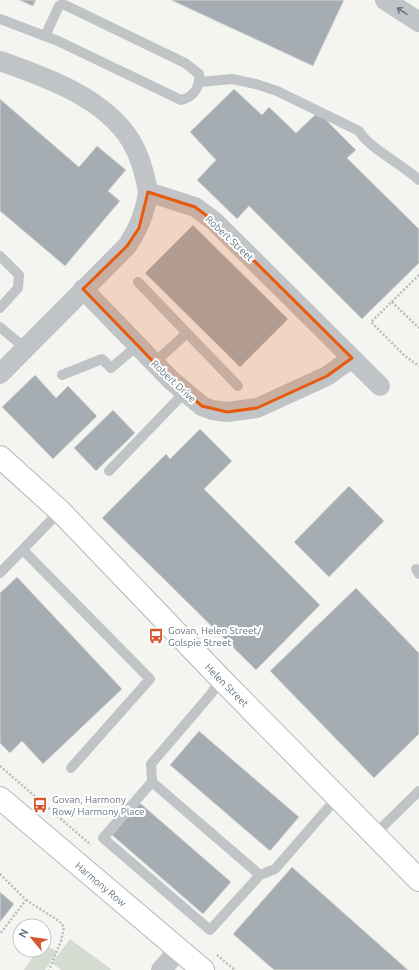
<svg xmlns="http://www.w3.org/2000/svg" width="419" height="970" font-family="Ubuntu,sans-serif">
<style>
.green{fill:#d6dbd2}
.building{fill:#a5adb2;stroke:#d6d6d4}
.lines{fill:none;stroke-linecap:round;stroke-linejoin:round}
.secondary-casing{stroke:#b3b7bb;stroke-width:24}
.path{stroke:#babcbe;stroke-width:2.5;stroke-dasharray:2 2;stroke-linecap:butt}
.lane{stroke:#c0c4c7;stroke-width:10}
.street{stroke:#c0c4c7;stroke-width:20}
.secondary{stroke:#fff;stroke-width:22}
.oneway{stroke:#657480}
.marked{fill:#e8590c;fill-opacity:0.2;stroke:#e8590c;stroke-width:3;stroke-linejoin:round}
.labels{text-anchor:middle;stroke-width:4;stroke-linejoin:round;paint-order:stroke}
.street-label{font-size:10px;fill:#657480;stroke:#fff}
.poi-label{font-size:10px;fill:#657480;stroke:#fff;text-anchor:start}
</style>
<rect width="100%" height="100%" fill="#f4f4f1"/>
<!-- green -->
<path class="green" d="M70 939 111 969 110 970H61L52 963Z
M44 944 57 952 45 970H24L37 950H44Z"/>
<!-- building -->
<path class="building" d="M19 0H36L33 6Z
M171 0H344L313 66Z
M234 89 262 115 269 107 296 133 318 112 356 150 347 158 419 229V263L362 319 249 206 237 219 197 180 216 160 190 132Z
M0 99 79 167 97 146 126 170 108 191 120 201 65 266 0 211Z
M193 225 288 319 240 367 145 273Z
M35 375 56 398 68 386 97 416 53 459 2 407Z
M113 410 135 433 96 471 74 448Z
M200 429 232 461 204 489 320 605 256 670 102 518 166 454 170 459Z
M349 486 384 521 329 577 294 542Z
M17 577 122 689 43 764 22 741 10 753 0 743V593Z
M356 588 419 653V734L374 778 270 671Z
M199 731 299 817 270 851 170 765Z
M140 803 231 882 203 914 112 835Z
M292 867 408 970H274L233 934Z
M0 892 14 904 0 922Z"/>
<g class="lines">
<!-- secondary casing -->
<g class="secondary-casing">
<path id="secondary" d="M0 457 60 511 221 679 419 880
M0 798 203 970"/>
</g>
<!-- path -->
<path class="path" d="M419 275 371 322 405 356 419 366
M392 302 419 328
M0 766 91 845
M0 874 26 900 0 934
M26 900 59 921 64 927 61 941 49 970
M217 955 235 970"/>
<!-- lane -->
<path class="lane" d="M0 19 58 41 181 100C194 97 200 87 199 74L185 63 67 6 62 4 59 6 45 36
M200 82 232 79 256 84 277 91 359 131C370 149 402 164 419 180
M0 256 19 275 18 288 0 308
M138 282 187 333 154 363
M0 327 26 349
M187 333 238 386
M62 375 102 359 111 368 137 346
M109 471 185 392
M23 550 150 679 71 768
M416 569 419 574
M0 573 60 511
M221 679 211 694 151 764 152 782 260 875 275 869 329 807 337 795
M152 782 103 838 210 930 260 875
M375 834 419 791"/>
<!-- street -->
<path class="street" d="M385 0 419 22
M0 61C45 77 104 97 131 141 140 156 145 174 148 192L195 207 214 221 380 386
M83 289 171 380 202 406 212 410 227 412 257 408 327 376 352 358
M0 374 127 246C139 228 145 213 148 192
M161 970 179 950"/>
<!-- secondary -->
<use href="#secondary" class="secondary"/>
</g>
<!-- one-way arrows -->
<defs><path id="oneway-shaft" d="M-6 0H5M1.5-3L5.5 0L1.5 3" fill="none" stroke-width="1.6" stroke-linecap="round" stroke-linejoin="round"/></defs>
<use class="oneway" href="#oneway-shaft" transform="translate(402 11) rotate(-146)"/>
<!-- marked area -->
<path class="marked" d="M148 192 195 207 214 221 352 358 327 376 257 408 227 412 202 406 171 380 83 289 127 246 139 228Z"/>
<!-- icons -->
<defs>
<g id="bus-bare" transform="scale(1.2)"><path d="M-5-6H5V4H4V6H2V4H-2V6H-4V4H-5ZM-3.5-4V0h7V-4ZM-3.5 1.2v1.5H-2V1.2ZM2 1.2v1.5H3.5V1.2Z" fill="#d7582f" stroke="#fff" stroke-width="2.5" paint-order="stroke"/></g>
</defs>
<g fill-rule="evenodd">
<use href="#bus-bare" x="156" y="636"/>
<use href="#bus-bare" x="40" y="805"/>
</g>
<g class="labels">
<!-- street labels -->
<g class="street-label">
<text transform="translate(230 238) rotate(43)" y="4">Robert Street</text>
<text transform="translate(174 381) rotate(43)" y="4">Robert Drive</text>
<text transform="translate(227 685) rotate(45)" y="4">Helen Street</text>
<text transform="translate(101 884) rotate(40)" y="4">Harmony Row</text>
</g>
<!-- poi labels -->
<g class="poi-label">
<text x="168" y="634">Govan, Helen Street/<tspan x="168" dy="12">Golspie Street</tspan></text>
<text x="52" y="803">Govan, Harmony<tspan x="52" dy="12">Row/ Harmony Place</tspan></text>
</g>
</g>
<!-- north arrow -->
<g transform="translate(32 938) rotate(299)"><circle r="19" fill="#ffffff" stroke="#c1c7cc"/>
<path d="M0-3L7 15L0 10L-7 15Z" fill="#d7582f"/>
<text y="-6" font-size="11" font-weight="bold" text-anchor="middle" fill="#657480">N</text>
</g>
</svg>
